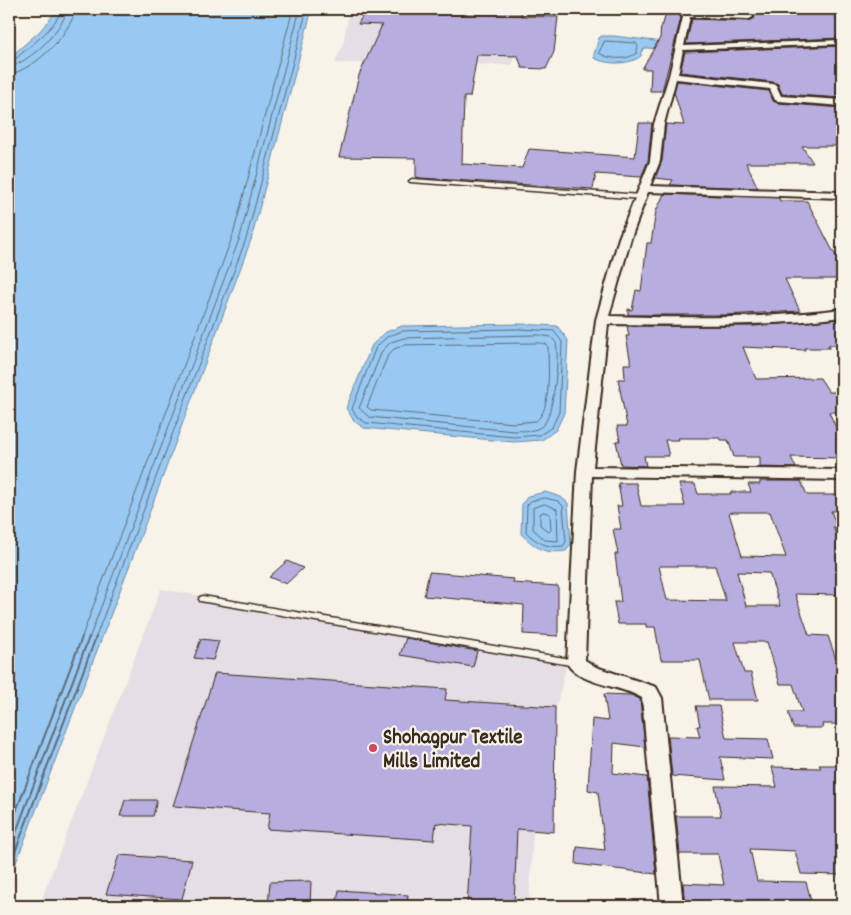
<svg xmlns="http://www.w3.org/2000/svg" width="851" height="915" font-family="Dekko,sans-serif">
<style>
.built{fill:#e4dee5}
.water{fill:#97c9f3;stroke:#72899e}
.lines{fill:none;stroke-linecap:round;stroke-linejoin:round}
.shore-far1{stroke:#606a73;stroke-width:1}
.shore{stroke:#606a73;stroke-width:2}
.building{fill:#b7adde;stroke:#3b2a1e;fill-rule:evenodd}
.service-casing{stroke:#3b2a1e;stroke-width:3}
.minor-casing{stroke:#3b2a1e;stroke-width:4}
.service{fill:#f7f3e8;fill-rule:evenodd}
.minor{fill:#f7f3e8;fill-rule:evenodd}
.poi-dot{fill:#d1495b;stroke:#f7f3e8;stroke-width:2}
.labels{text-anchor:middle;stroke-width:4.5;stroke-linejoin:round;paint-order:stroke}
.near-poi-label{font-size:21px;font-weight:bold;fill:#3b2a1e;stroke:#f7f3e8;text-anchor:start}
</style>
<rect width="100%" height="100%" fill="#f7f3e8"/>
<filter id="ink" filterUnits="userSpaceOnUse"><feTurbulence type="fractalNoise" baseFrequency=".02" numOctaves="2"/><feDisplacementMap in="SourceGraphic" scale="10" xChannelSelector="R" yChannelSelector="G"/><feConvolveMatrix kernelMatrix="1 2 1 2 8 2 1 2 1" color-interpolation-filters="sRGB"/></filter>
<g filter="url(#ink)">
<!-- built -->
<path class="built" d="M349 9H521L512 65 335 63 344 41Z
M161 589 568 659 535 794 529 906H39Z"/>
<!-- water -->
<path class="water" d="M58 9H312L251 240 135 551 9 881V58L39 32Z
M601 36H614L663 42 667 49 645 48 641 52V56C630 65 607 65 594 58V54L599 38Z
M520 324 557 326 568 340 564 413 556 430 542 440 514 442 364 428 354 421 346 408 372 345 386 332 402 326Z
M545 492 561 497 568 503 571 544 566 551C542 554 538 549 521 534L522 504 528 496Z"/>
<g class="lines">
<!-- shore-far1 -->
<path class="shore-far1" d="M605 41 636 43 638 46 636 54C625 60 610 60 599 53Z
M9 61 14 60C31 45 54 30 62 9
M9 67C33 60 60 32 68 9
M9 75C37 67 68 37 76 9
M520 329 554 331 562 342 559 412 552 427 540 435 514 437 366 423 357 417 352 409 376 347 388 336 403 331Z
M540 335 551 337C553 339 555 341 556 343 560 356 553 415 544 424 536 433 524 430 514 431L369 417 359 408 382 351 391 342 404 338Z
M540 343 546 344 548 347C548 366 552 410 536 421L514 423 371 410 367 407 388 355 394 349 405 345Z
M545 498 558 501 563 506 566 542 563 546C547 548 537 543 526 532L527 505 531 501Z
M545 504 557 509 558 541 545 540 533 529V508Z
M544 512 550 514 551 530 549 532 540 525V514Z
M81 639 233 235 293 9
M89 639 240 237 300 9
M95 639 246 239 307 9"/>
<!-- shore -->
<path class="shore" d="M9 830 82 637
M9 851 89 637
M9 868 96 637"/>
</g>
<!-- building -->
<path class="building" d="M366 9H522L521 16 558 17 554 52 546 69 522 68 518 56 477 55 470 97H464L462 164 522 168 529 149 635 157 639 123H652L648 161 641 177 596 174 593 189 421 178 416 177V158L339 157 359 75 382 25 358 24Z
M667 9H683L679 14 681 18 662 91H650L651 69H642L660 38 661 24H663Z
M693 9H741L742 13 693 11Z
M751 9H828L842 25V38L686 44 692 19 749 21 755 18Z
M842 46V98L782 94 778 84 773 82 680 72 685 52Z
M677 81 769 91 773 101 778 103 842 108V146H802L813 163H746L758 188 670 185 673 180 655 178 662 161 666 124 684 125 674 92Z
M664 194 779 198 780 201H807L835 255H842V279H785L800 311 725 315H628V309L632 310 636 290 641 291 647 243H651L656 211Z
M840 319 842 324V345H828L830 348H804L805 350 743 347 756 379 820 378 829 392H842V412H829L841 439H836L842 458 791 457 796 468 760 467V457H734L728 440H721L720 438H678L679 440H665L669 456H644L646 466 621 465 616 441H620L617 426H627L618 379H625L624 364H631L626 336H629L627 326H754Z
M760 481H801L807 495H842V511H831L837 527H833L842 549V595L795 594 809 635 828 636 842 676V724H822L823 728H793L788 712H802L793 684H780L767 642H735L744 673H751L758 700H709L700 660H661L655 627H646V624H618L614 602H621L615 554H618L613 529H621L617 506H622L618 483H636L641 506H685L679 484H695L698 494H731L730 492H751L748 484H760ZM733 512H770L786 557 742 556 729 513ZM659 566H715L726 601 667 600ZM737 572 769 573 780 606H746Z
M287 561 303 568 286 584 269 577Z
M429 572 514 579 513 583 558 586V636L523 634 524 605 424 596Z
M406 638 477 651 473 667 400 655Z
M201 639 219 641 213 660 194 658Z
M215 673 447 689 445 700 555 707 554 832 517 829 514 906H467L472 826 436 823 434 840 267 829 270 813 173 806Z
M604 694 631 695 640 699 645 747 614 743 613 773 647 777 656 874 576 864 577 847 605 850 598 792 588 790 592 719 608 721Z
M696 706H719L726 738 768 739 773 759 720 757 725 780 672 776 668 736 700 737 697 726H700Z
M819 765H842V875L801 874 795 851 750 849 757 881 806 882 811 900H720L721 906H685L683 883 724 885 718 854H680L676 816H721L715 786 777 787 772 767 821 768Z
M125 800H157L153 816H120Z
M119 855 192 860 182 899 106 894Z
M311 881 310 906H268L270 882Z
M339 890 408 895 407 906H336Z"/>
<g class="lines">
<!-- service casing -->
<g class="service-casing">
<path id="service" d="M412 179 642 195 645 197 642 199 410 182 409 181Z
M203 596 576 660 579 661 581 663 579 665 576 666 200 601 199 599 200 597Z"/>
</g>
<!-- minor casing -->
<g class="minor-casing">
<path id="minor" d="M685 9H691V13L744 15 743 9H749L753 17 749 19 690 17 684 46 842 40V44L683 50 678 74 773 84 776 85 781 96 842 100V106L778 101 775 100 770 89 676 79 664 124 660 161 650 186 842 192V198L648 192 631 238 609 316C687 318 764 319 842 309V317C764 327 686 325 608 324L593 467 842 470V480L592 476 585 660 596 667 656 687 662 698 683 906H661L642 698C622 685 579 685 567 663L577 471 596 320 619 238 650 161 654 124 669 76 683 17 681 15Z"/>
</g>
<!-- service -->
<use href="#service" class="service"/>
<!-- minor -->
<use href="#minor" class="minor"/>
</g>
</g>
<!-- markers -->
<circle class="poi-dot" cx="373" cy="748" r="5"/>
<g class="labels">
<!-- near-poi labels -->
<g class="near-poi-label">
<text x="383" y="743">Shohagpur Textile<tspan x="383" dy="24">Mills Limited</tspan></text>
</g>
</g>
<!-- margin -->
<rect width="851" height="915" fill="none" stroke="#f7f3e8" stroke-width="30"/>
<rect x="15" y="15" width="821" height="885" fill="none" stroke="#3b2a1e" stroke-width="2" filter="url(#ink)"/>
</svg>
